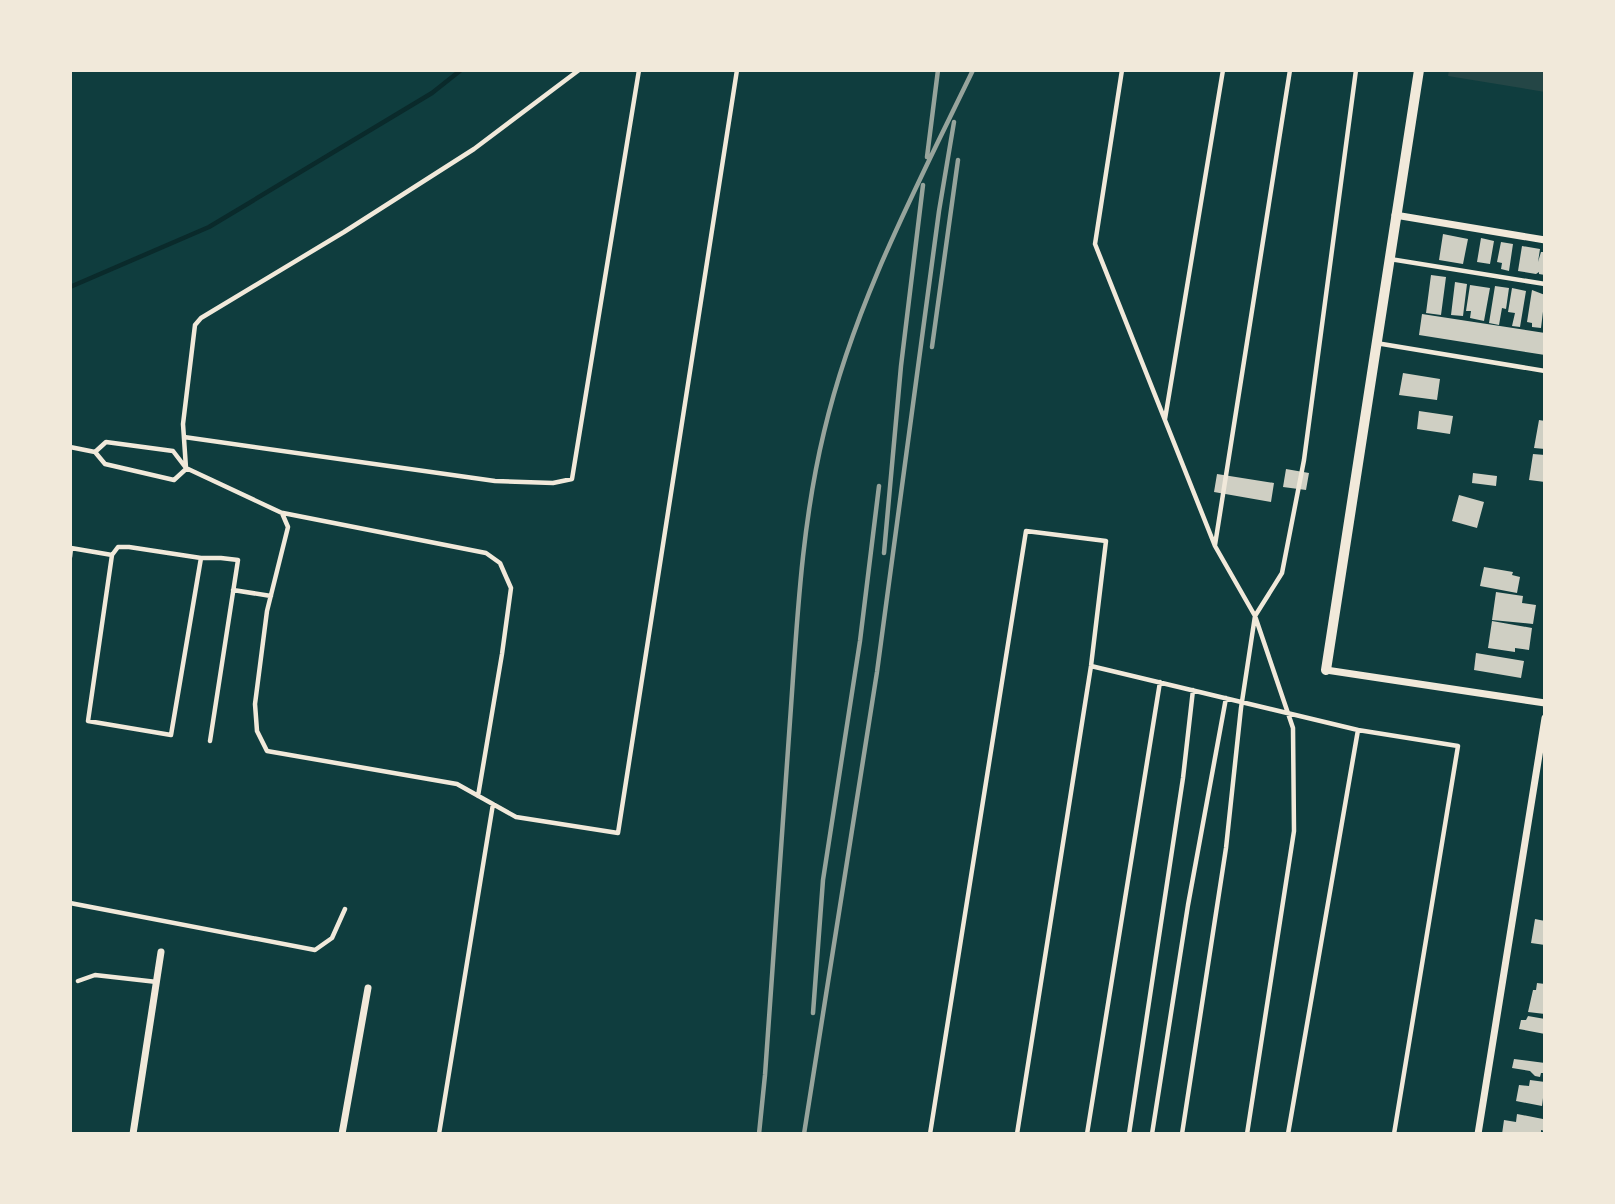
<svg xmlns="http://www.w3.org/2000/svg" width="1615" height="1204" font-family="Mulish,sans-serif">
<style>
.green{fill:#244646}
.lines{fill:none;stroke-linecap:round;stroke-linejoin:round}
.stream{stroke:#0a2a2b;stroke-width:4.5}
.building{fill:#cfcfc3}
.service{stroke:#f1e9da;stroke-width:4.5}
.minor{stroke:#f1e9da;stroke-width:7}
.tertiary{stroke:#f1e9da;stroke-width:10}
.rail{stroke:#97a49c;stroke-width:4.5}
</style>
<rect width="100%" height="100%" fill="#0f3d3e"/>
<!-- green -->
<path class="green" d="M1449 70H1545V92L1448 76Z"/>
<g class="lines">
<!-- stream -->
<path class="stream" d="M70 287 209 227 432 93 461 70"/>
</g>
<!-- building -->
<path class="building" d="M1443 234 1468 239 1463 264 1439 260Z
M1481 238 1494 241 1490 264 1477 262Z
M1501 242 1513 244 1509 271 1501 269 1502 263 1497 262Z
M1522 246 1540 249 1538 262 1541 252H1545V275L1539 274V272L1536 274 1518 271Z
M1431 275 1446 277 1441 315 1426 313Z
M1455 282 1467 284 1463 316 1451 315Z
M1470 285 1490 288 1484 321 1470 318 1471 311H1466Z
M1495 286 1509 288 1506 309 1502 308 1499 325 1489 323Z
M1512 288 1526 291 1520 327 1512 326 1515 313 1508 312Z
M1532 290 1545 295 1541 328 1532 327V323L1527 322Z
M1422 314 1545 333V355L1419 335Z
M1403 373 1440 379 1437 400 1399 395Z
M1419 411 1453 416 1450 434 1417 429Z
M1539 420 1545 421V449L1534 448Z
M1533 454 1545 455V482L1529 480Z
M1286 469 1309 473 1306 490 1283 487Z
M1473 473 1497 476 1496 486 1472 483Z
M1217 474 1274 483 1271 502 1214 492Z
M1459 495 1484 502 1477 528 1452 521Z
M1484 567 1513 572 1512 575 1520 577 1517 593 1480 586Z
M1496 592 1523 596 1522 603 1536 605 1533 624 1492 620Z
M1492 621 1532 628 1529 650 1515 648V652L1488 648Z
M1476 653 1524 661 1521 678 1474 670Z
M1535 919 1545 921V945L1531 943Z
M1537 983 1545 984V1014L1528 1012 1533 990H1536Z
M1528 1016 1545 1019V1034L1519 1029 1521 1020H1526Z
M1514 1059 1545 1063V1073H1541L1540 1077 1535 1076 1530 1071 1512 1068Z
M1530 1080 1545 1082 1542 1106 1516 1101 1519 1085 1529 1086Z
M1517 1114 1543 1119 1545 1121V1131L1541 1130V1134H1502L1504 1120 1516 1122Z"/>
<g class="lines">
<!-- service -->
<path class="service" d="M1122 70 1095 244 1215 546 1255 616 1293 728 1294 831 1247 1134
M1390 259 1545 284
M1376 343 1545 371
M1165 419 1223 70
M184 437 495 481 553 483 572 479 639 70
M70 447 95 452 105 464 174 480 186 469
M95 452 106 442 173 451 186 468 282 513 288 527 267 611 255 704 257 731 267 751 457 784 516 817 618 833 737 70
M186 468 183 424 195 325 201 318 344 232 474 149 579 70
M283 513 486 553 500 563 511 588 502 654 478 796
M1215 545 1290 70
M118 547H129L201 558 171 735 88 721 112 555Z
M70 557 71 548 112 555
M201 558H221L238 560 210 741
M233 590 271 596
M1091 666 1358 730 1288 1134
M1358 730 1458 746 1394 1134
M70 903 315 950 332 938 345 909
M78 981 95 975 157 982
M439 1134 493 804
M930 1134 1026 531 1106 541 1091 666 1017 1134
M1087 1134 1160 682
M1129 1134 1183 778 1193 690
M1152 1134 1188 905 1226 698
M1182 1134 1226 848 1241 708 1255 616 1282 573 1304 460 1356 70"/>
<!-- minor -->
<path class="minor" d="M1395 215 1545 240
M1326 670 1545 703
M133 1134 161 952
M342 1134 368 988
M1478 1134 1545 718"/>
<!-- tertiary -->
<path class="tertiary" d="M1326 670 1419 70"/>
<!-- rail -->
<path class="rail" d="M927 157 938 70
M932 347 958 160
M884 553 901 366 923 185
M813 1013 823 880 860 641 879 486
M759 1134 765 1075C773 957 782 839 790 721 797 624 801 527 824 432 854 304 916 188 973 70
M804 1134 877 672 939 211 954 122"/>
</g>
<!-- border -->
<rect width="1615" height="1204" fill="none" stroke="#f1e9da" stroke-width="144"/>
</svg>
